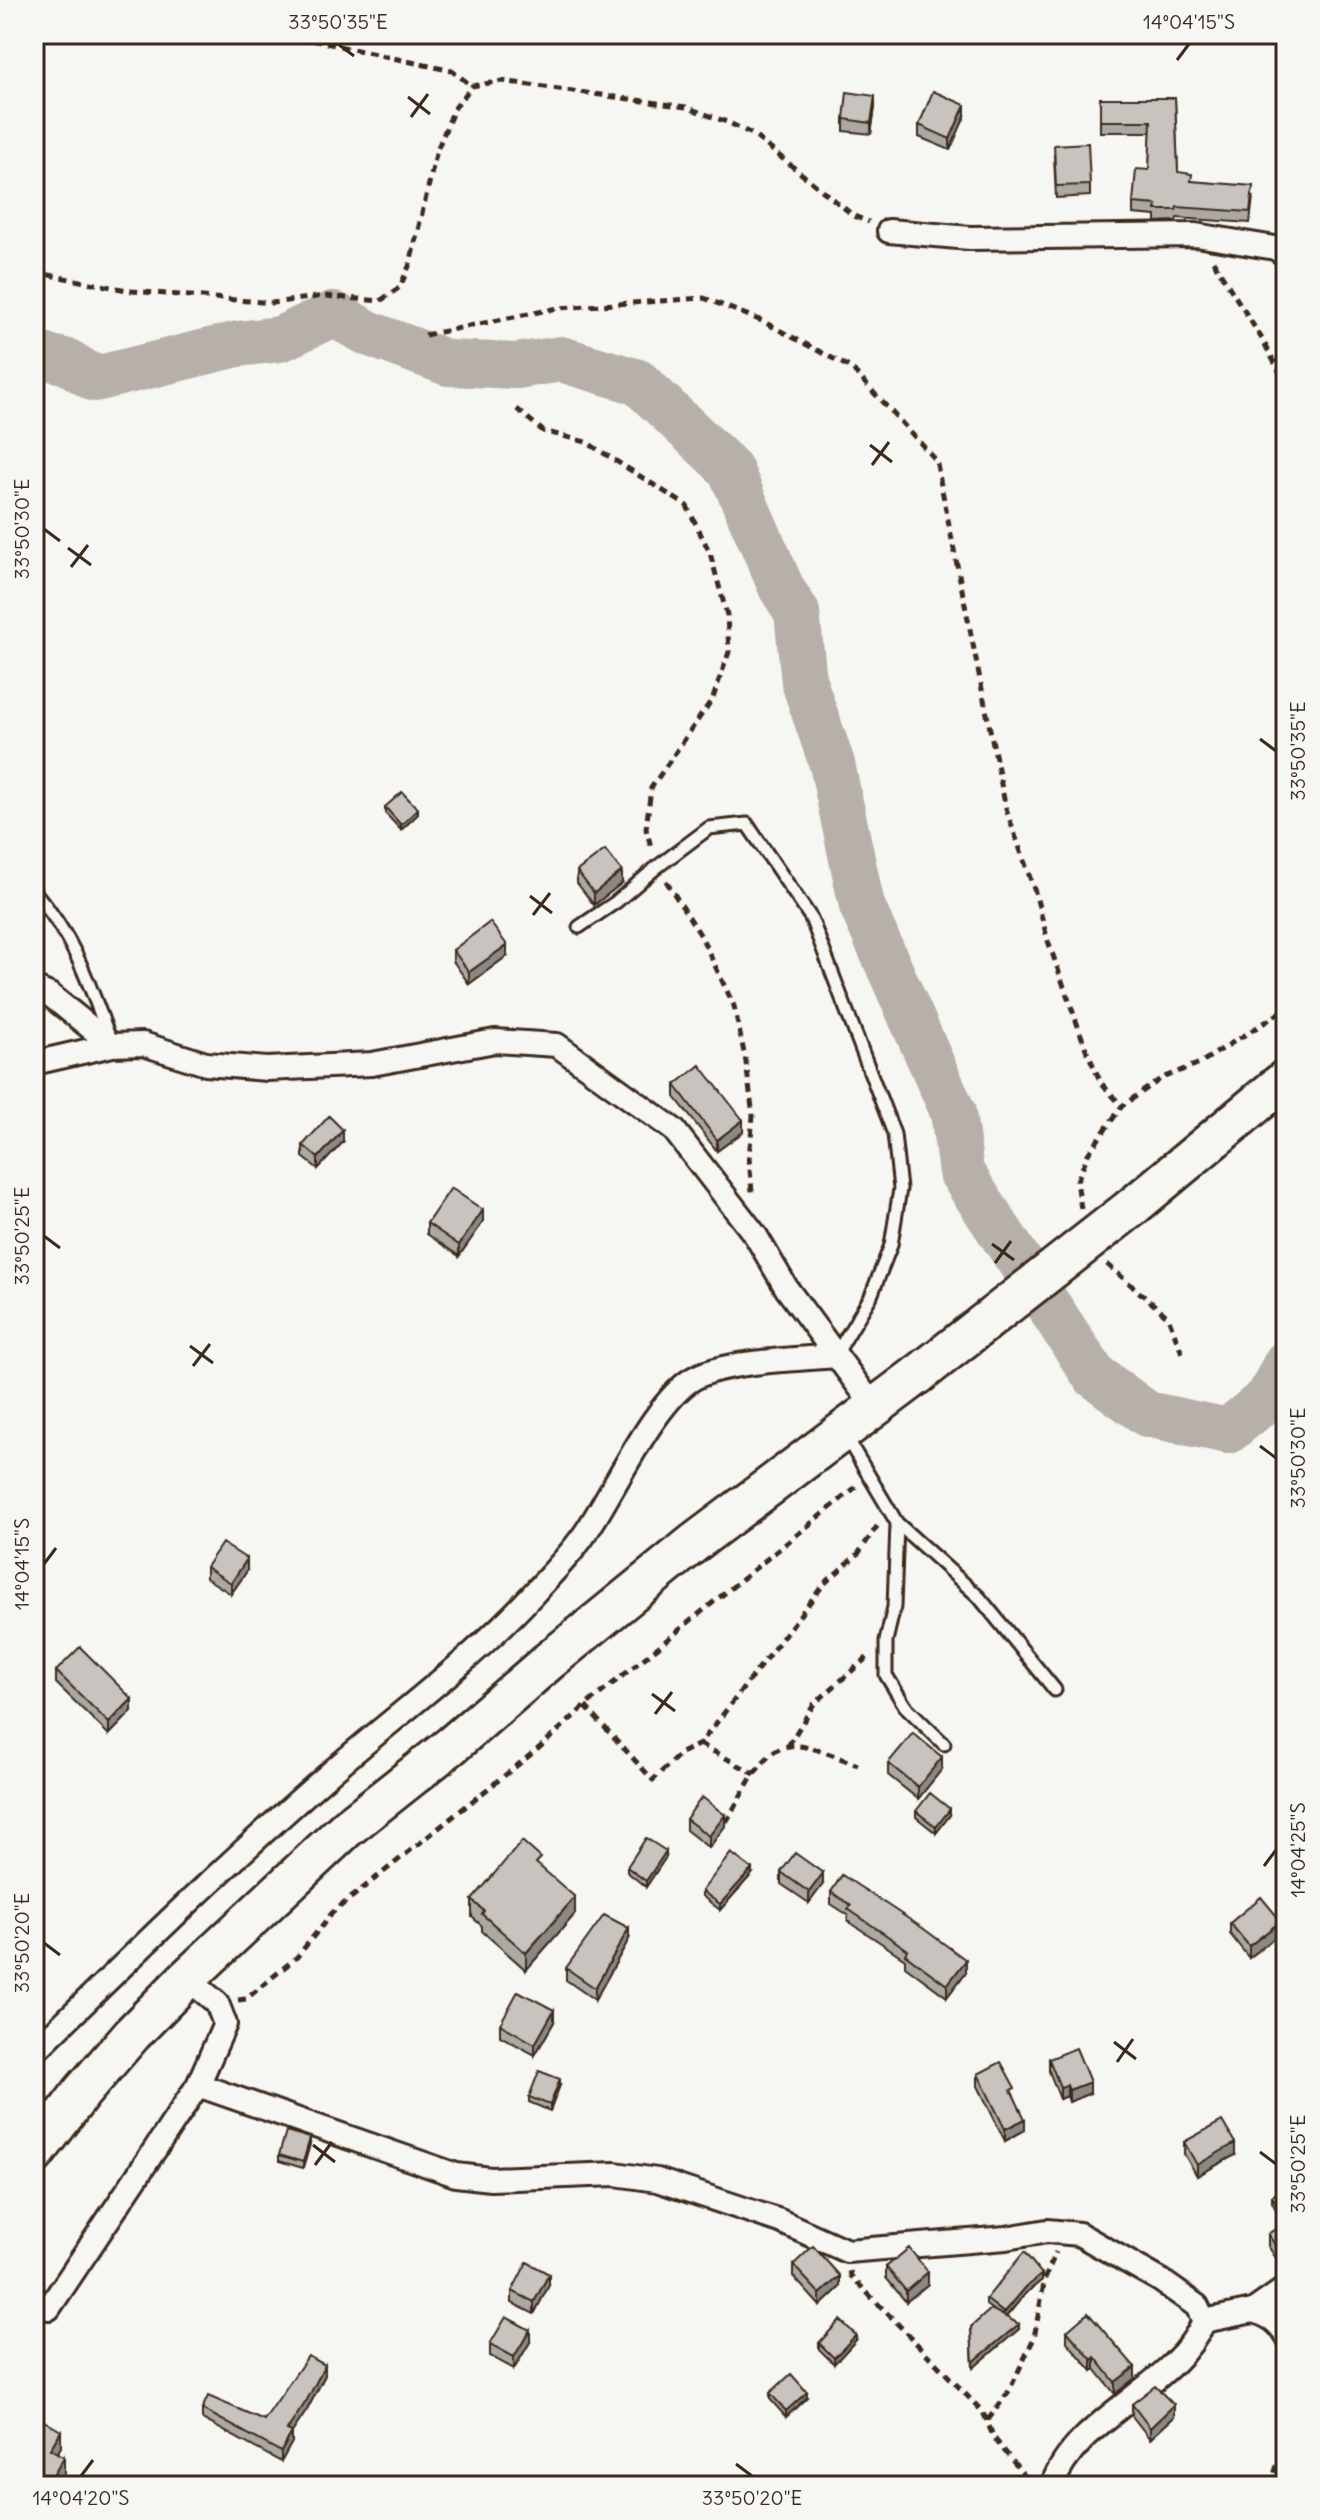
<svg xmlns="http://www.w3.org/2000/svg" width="1320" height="2520" font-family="Delius,sans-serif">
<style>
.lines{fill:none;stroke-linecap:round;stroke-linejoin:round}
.river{stroke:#b6b0a9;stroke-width:46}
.service-casing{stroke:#3b2a1e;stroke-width:17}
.minor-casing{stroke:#3b2a1e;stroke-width:28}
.trunk-casing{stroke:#3b2a1e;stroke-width:44}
.path{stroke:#3b2a1e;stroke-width:5;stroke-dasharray:8 6;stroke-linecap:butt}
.service{stroke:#f6f6f2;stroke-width:11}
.minor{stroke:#f6f6f2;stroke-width:22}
.trunk{stroke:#f6f6f2;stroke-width:38}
.trunk-bridge-casing{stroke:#3b2a1e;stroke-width:44;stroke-linecap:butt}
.trunk-bridge{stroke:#f6f6f2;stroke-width:38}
.wall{fill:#aca8a3;stroke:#3b2a1e;stroke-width:2}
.shaded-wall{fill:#8c8885;stroke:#3b2a1e;stroke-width:2}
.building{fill:#c8c3be;stroke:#3b2a1e;stroke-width:2}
.ticks{fill:none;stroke:#3b2a1e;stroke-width:3}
.neatline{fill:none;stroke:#3b2a1e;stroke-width:3}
.ticks-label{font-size:20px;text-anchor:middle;fill:#3b2a1e}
</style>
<rect width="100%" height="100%" fill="#f6f6f2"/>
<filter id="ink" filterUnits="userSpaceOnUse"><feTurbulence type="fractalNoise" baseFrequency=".0125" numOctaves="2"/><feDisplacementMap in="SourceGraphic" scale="16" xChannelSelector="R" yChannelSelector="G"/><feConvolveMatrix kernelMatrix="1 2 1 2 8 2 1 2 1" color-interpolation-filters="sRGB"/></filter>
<g filter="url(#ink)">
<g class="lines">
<!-- river -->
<path class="river" d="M34 354 68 362 95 379 238 344 280 339 333 314 370 334 448 363 517 366 561 359 638 382 730 469 782 589 797 612 804 682 832 764 862 906 953 1112 961 1172 1094 1375 1147 1414 1228 1431 1269 1397 1286 1363"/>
<!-- service casing -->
<g class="service-casing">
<path id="service" d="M34 891C74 938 88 980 109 1037
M579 927 616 902 657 867 709 828 747 824 811 918 894 1134 900 1189 891 1245 871 1296 835 1356
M846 1437 897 1523 979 1597 1055 1690
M897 1523 894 1607 886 1641V1675L905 1706 944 1744"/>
</g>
<!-- minor casing -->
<g class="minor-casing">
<path id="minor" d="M889 231 970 238 1196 235 1275 248 1286 255
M34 988 50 995 112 1045
M34 1063 112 1045 143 1044 206 1064 267 1069 372 1064 495 1041 557 1045 674 1130 756 1236 787 1289 875 1408
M34 2052C133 1955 232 1858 337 1767 404 1709 476 1657 536 1591 554 1571 576 1549 590 1526 616 1486 651 1410 688 1382 718 1360 797 1360 835 1356
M198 2085 456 2175 491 2179 615 2174 657 2180 780 2221 847 2251 1006 2238 1047 2231 1079 2234 1160 2280 1197 2306 1204 2321C1176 2387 1077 2416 1052 2486
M34 2305 49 2308 198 2085 225 2024 217 2003 187 1978
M1253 2311C1268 2315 1278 2321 1286 2335
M1204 2321 1253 2311 1286 2288"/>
</g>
<!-- trunk casing -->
<g class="trunk-casing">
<path id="trunk" d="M1131 1208 1286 1079
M34 2155 82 2092 132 2034 187 1978 347 1828 452 1745 549 1661 694 1543 919 1374"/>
</g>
<!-- path -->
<path class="path" d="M285 34 452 71 472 86
M1213 261 1262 339 1286 384
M34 272 132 291 272 303 324 296 380 301 400 287 410 264 437 150 454 109 472 86 502 81 686 107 727 122 752 134 854 216 869 222
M425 335 558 308 704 298 762 321 851 368 936 460 1006 809 1035 892 1048 941 1086 1049 1101 1083 1122 1106
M517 409 543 431 586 442 687 506 710 553 727 615 729 652 713 698 651 788 646 829 652 850
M666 881 701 936 734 1006 746 1062 753 1116 749 1158 752 1192
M1081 1209 1077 1181 1088 1154 1122 1106 1162 1078 1200 1063 1286 1009
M1107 1264 1168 1317 1182 1353
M585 1706 653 1780 681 1753 700 1744 824 1584 858 1554 878 1525
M700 1744 755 1774
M788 1746 814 1704 870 1655
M726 1822C740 1800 761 1748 790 1746 811 1744 838 1758 858 1765
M238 2000 246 1999 297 1957 332 1913 539 1748 585 1706 856 1487
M850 2271 851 2276 983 2412 994 2438 1031 2484
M988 2420 1009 2391 1034 2338 1045 2278 1056 2252
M1270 2486 1282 2451 1286 2446"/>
<!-- service -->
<use href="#service" class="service"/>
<!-- minor -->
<use href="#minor" class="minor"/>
<!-- trunk -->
<use href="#trunk" class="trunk"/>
<!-- trunk-bridge casing -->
<g class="trunk-bridge-casing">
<path id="trunk-bridge" d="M919 1374 1131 1208"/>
</g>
<!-- trunk-bridge -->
<use href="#trunk-bridge" class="trunk-bridge"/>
</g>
<!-- wall -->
<path class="wall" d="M1100 98H1175L1178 172 1192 181 1253 197 1250 223 1177 218 1176 221 1156 222V216L1133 214V203L1149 170 1151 132H1100Z
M875 107 871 134 844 131V119Z
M965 116 950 150 919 137V125Z
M1054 156 1090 185V196L1056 198Z
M385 807 418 814 401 830 385 813Z
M577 871 622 883 594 905 577 883Z
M453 950 507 956 469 984 453 961Z
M675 1085 743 1132 717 1151 675 1097Z
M343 1142 318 1169 303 1157V1145Z
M483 1222 459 1256 427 1234V1223Z
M206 1567 247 1571 231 1594 206 1578Z
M56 1671 132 1711 109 1735 56 1683Z
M888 1763 942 1769 918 1799 888 1775Z
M916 1811 950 1815 936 1833 916 1817Z
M686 1819 725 1826 709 1848 686 1830Z
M666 1857 646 1887 627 1872V1867Z
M541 1867 575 1914 526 1970 482 1931V1926L472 1917V1900Z
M781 1872 823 1884 809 1903 781 1884Z
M752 1874 720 1910 702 1896V1891Z
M831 1892 966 1972 947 1997 905 1966V1959L848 1921V1915L831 1904Z
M1230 1923 1281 1933 1249 1958 1230 1934Z
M629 1939 595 2000 566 1980V1968Z
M554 2022 535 2055 500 2036V2024Z
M1049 2059 1090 2093 1069 2102 1067 2096 1060 2099 1049 2071Z
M978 2074 1015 2098 1025 2130 1005 2141 978 2086Z
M560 2085 550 2111 529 2102V2097Z
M1184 2142 1235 2155 1197 2176 1184 2154Z
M310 2144 303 2168 279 2161V2155Z
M1286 2188 1282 2221 1272 2202V2196Z
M1286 2222V2273L1268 2246V2234Z
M793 2265 840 2287 820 2306 793 2276Z
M886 2267 928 2284 906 2302 886 2278Z
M1042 2280 1025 2294 1006 2317 1019 2329 973 2368 971 2327 994 2311 986 2305V2299Z
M549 2285 534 2314 512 2303V2291Z
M1067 2331 1135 2378 1115 2394 1095 2369 1092 2371 1067 2342Z
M856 2340 834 2364 819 2349V2343Z
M530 2342 514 2369 490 2356V2344Z
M325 2375 307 2410 292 2432V2442L281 2462 202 2419V2409L264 2420Z
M770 2393 807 2397 786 2417 770 2399Z
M1132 2404 1174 2417 1150 2439 1132 2416Z"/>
<!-- shaded-wall -->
<path class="shaded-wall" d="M875 96V107L871 134V123Z
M965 105V116L950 150V139Z
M418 809V814L401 830V825Z
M622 871V883L594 905V893Z
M507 945V956L469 984V972Z
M743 1120V1132L717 1151V1140Z
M343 1130V1142L318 1169V1158Z
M483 1210V1222L459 1256V1245Z
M247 1559V1571L231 1594V1583Z
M132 1699V1711L109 1735V1723Z
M942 1757V1769L918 1799V1787Z
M950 1809V1815L936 1833V1827Z
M725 1815V1826L709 1848V1836Z
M666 1851V1857L646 1887V1881Z
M752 1869V1874L720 1910V1904Z
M823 1873V1884L809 1903V1892Z
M575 1897V1914L526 1970V1953Z
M1281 1921V1933L1249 1958V1946Z
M629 1928V1939L595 2000V1988Z
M966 1960V1972L947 1997V1985Z
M554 2010V2022L535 2055V2044Z
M560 2079V2085L550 2111V2105Z
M1090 2082V2093L1069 2102V2090Z
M1067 2085V2096L1060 2099V2087Z
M1025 2119V2130L1005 2141V2129Z
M310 2138V2144L303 2168V2162Z
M1235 2143V2155L1197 2176V2165Z
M928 2272V2284L906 2302V2291Z
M549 2274V2285L534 2314V2302Z
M1042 2274V2280L1025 2294 1004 2319V2313L1025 2288Z
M840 2276V2287L820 2306V2294Z
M1019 2324V2329L973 2368V2362Z
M530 2330V2342L514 2369V2357Z
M856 2335V2340L834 2364V2358Z
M1095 2357V2369L1092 2371V2360Z
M325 2365V2375L307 2410 287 2440V2430Z
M1135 2367V2378L1115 2394V2382Z
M807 2392V2397L786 2417V2411Z
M1174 2405V2417L1150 2439V2428Z
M61 2431V2447L50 2466V2449Z
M292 2432V2442L281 2462V2452Z
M64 2457V2474L56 2486H47Z"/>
<!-- building -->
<path class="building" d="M933 91 965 105 950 139 919 125Z
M847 92 875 96 871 123 844 119Z
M1100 98H1175L1178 172 1192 174 1191 181 1253 186 1250 212 1177 207 1176 210H1156L1157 205 1133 203 1136 169 1149 170 1151 121H1100Z
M1088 143 1090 185 1056 186 1054 145Z
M402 792 418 809 401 825 385 807Z
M605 850 622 871 594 893 577 871Z
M490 922 507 945 469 972 453 950Z
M700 1065 743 1120 717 1140 675 1085Z
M329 1116 343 1130 318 1158 303 1145Z
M451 1188 483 1210 459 1245 427 1223Z
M222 1543 247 1559 231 1583 206 1567Z
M80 1647 132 1699 109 1723 56 1671Z
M913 1733 942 1757 918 1787 888 1763Z
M930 1793 950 1809 936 1827 916 1811Z
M702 1797 725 1815 709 1836 686 1819Z
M646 1838 666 1851 646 1881 627 1867Z
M522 1841 541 1858 536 1863 575 1897 526 1953 482 1914 484 1911 472 1900Z
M731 1853 752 1869 720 1904 702 1891Z
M795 1853 823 1873 809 1892 781 1872Z
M842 1875 924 1929 966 1960 947 1985 905 1954 908 1950 848 1909 851 1905 831 1892Z
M1261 1897 1281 1921 1249 1946 1230 1923Z
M604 1915 629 1928 595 1988 566 1968Z
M518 1991 554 2010 535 2044 500 2024Z
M1076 2048 1090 2082 1069 2090 1067 2085 1060 2087 1049 2059Z
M1001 2062 1015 2088 1011 2090 1025 2119 1005 2129 978 2074Z
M539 2071 560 2079 550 2105 529 2097Z
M1222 2121 1235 2143 1197 2165 1184 2142Z
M286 2131 310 2138 303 2162 279 2155Z
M1286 2188V2213L1282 2215 1272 2196Z
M1286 2222V2262L1268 2234Z
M813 2246 840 2276 820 2294 793 2265Z
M909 2248 928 2272 906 2291 886 2267Z
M1024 2252 1042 2274 1025 2288 1004 2313 986 2299Z
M527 2262 549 2274 534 2302 512 2291Z
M991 2309 1019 2324 973 2362 971 2327Z
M1088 2313 1135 2367 1115 2382 1095 2357 1092 2360 1067 2331Z
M506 2317 530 2330 514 2357 490 2344Z
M840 2320 856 2335 834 2358 819 2343Z
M308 2356 325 2365 307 2400 287 2430 292 2432 281 2452 202 2409 208 2396 264 2420Z
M791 2374 807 2392 786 2411 770 2393Z
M1155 2386 1174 2405 1150 2428 1132 2404Z
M34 2415 61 2431 50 2449 64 2457 47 2486H41L34 2482Z"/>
</g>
<!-- ticks -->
<path class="ticks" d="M338 44 354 56M1177 60 1189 44M408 97 430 114M411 117 428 94M870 445 892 462M872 465 889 442M44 529 60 541M68 548 91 565M71 567 88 545M1260 739 1276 751M530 896 552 913M533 915 550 893M44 1236 60 1248M992 1244 1014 1260M995 1263 1011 1241M190 1346 213 1363M193 1366 210 1344M1260 1446 1276 1458M44 1564 56 1548M652 1694 675 1711M655 1714 672 1692M1264 1866 1276 1850M44 1943 60 1955M1114 2042 1136 2059M1117 2062 1133 2039M313 2145 335 2162M1260 2152 1276 2164M315 2165 332 2142M736 2464 752 2476M81 2476 93 2460"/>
<!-- margin -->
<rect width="1320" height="2520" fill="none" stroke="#f6f6f2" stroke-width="88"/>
<rect x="44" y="44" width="1232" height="2432" class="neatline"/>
<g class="ticks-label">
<text x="338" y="29">33°50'35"E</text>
<text x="1189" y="29">14°04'15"S</text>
<text transform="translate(22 529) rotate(-90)" y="7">33°50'30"E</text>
<text transform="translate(1298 751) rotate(-90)" y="7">33°50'35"E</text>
<text transform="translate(22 1236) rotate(-90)" y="7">33°50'25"E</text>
<text transform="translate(1298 1458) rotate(-90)" y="7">33°50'30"E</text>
<text transform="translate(22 1564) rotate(-90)" y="7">14°04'15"S</text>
<text transform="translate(1298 1850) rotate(-90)" y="7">14°04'25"S</text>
<text transform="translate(22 1943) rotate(-90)" y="7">33°50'20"E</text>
<text transform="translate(1298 2164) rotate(-90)" y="7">33°50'25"E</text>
<text x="81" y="2505">14°04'20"S</text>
<text x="752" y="2505">33°50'20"E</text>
</g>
</svg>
